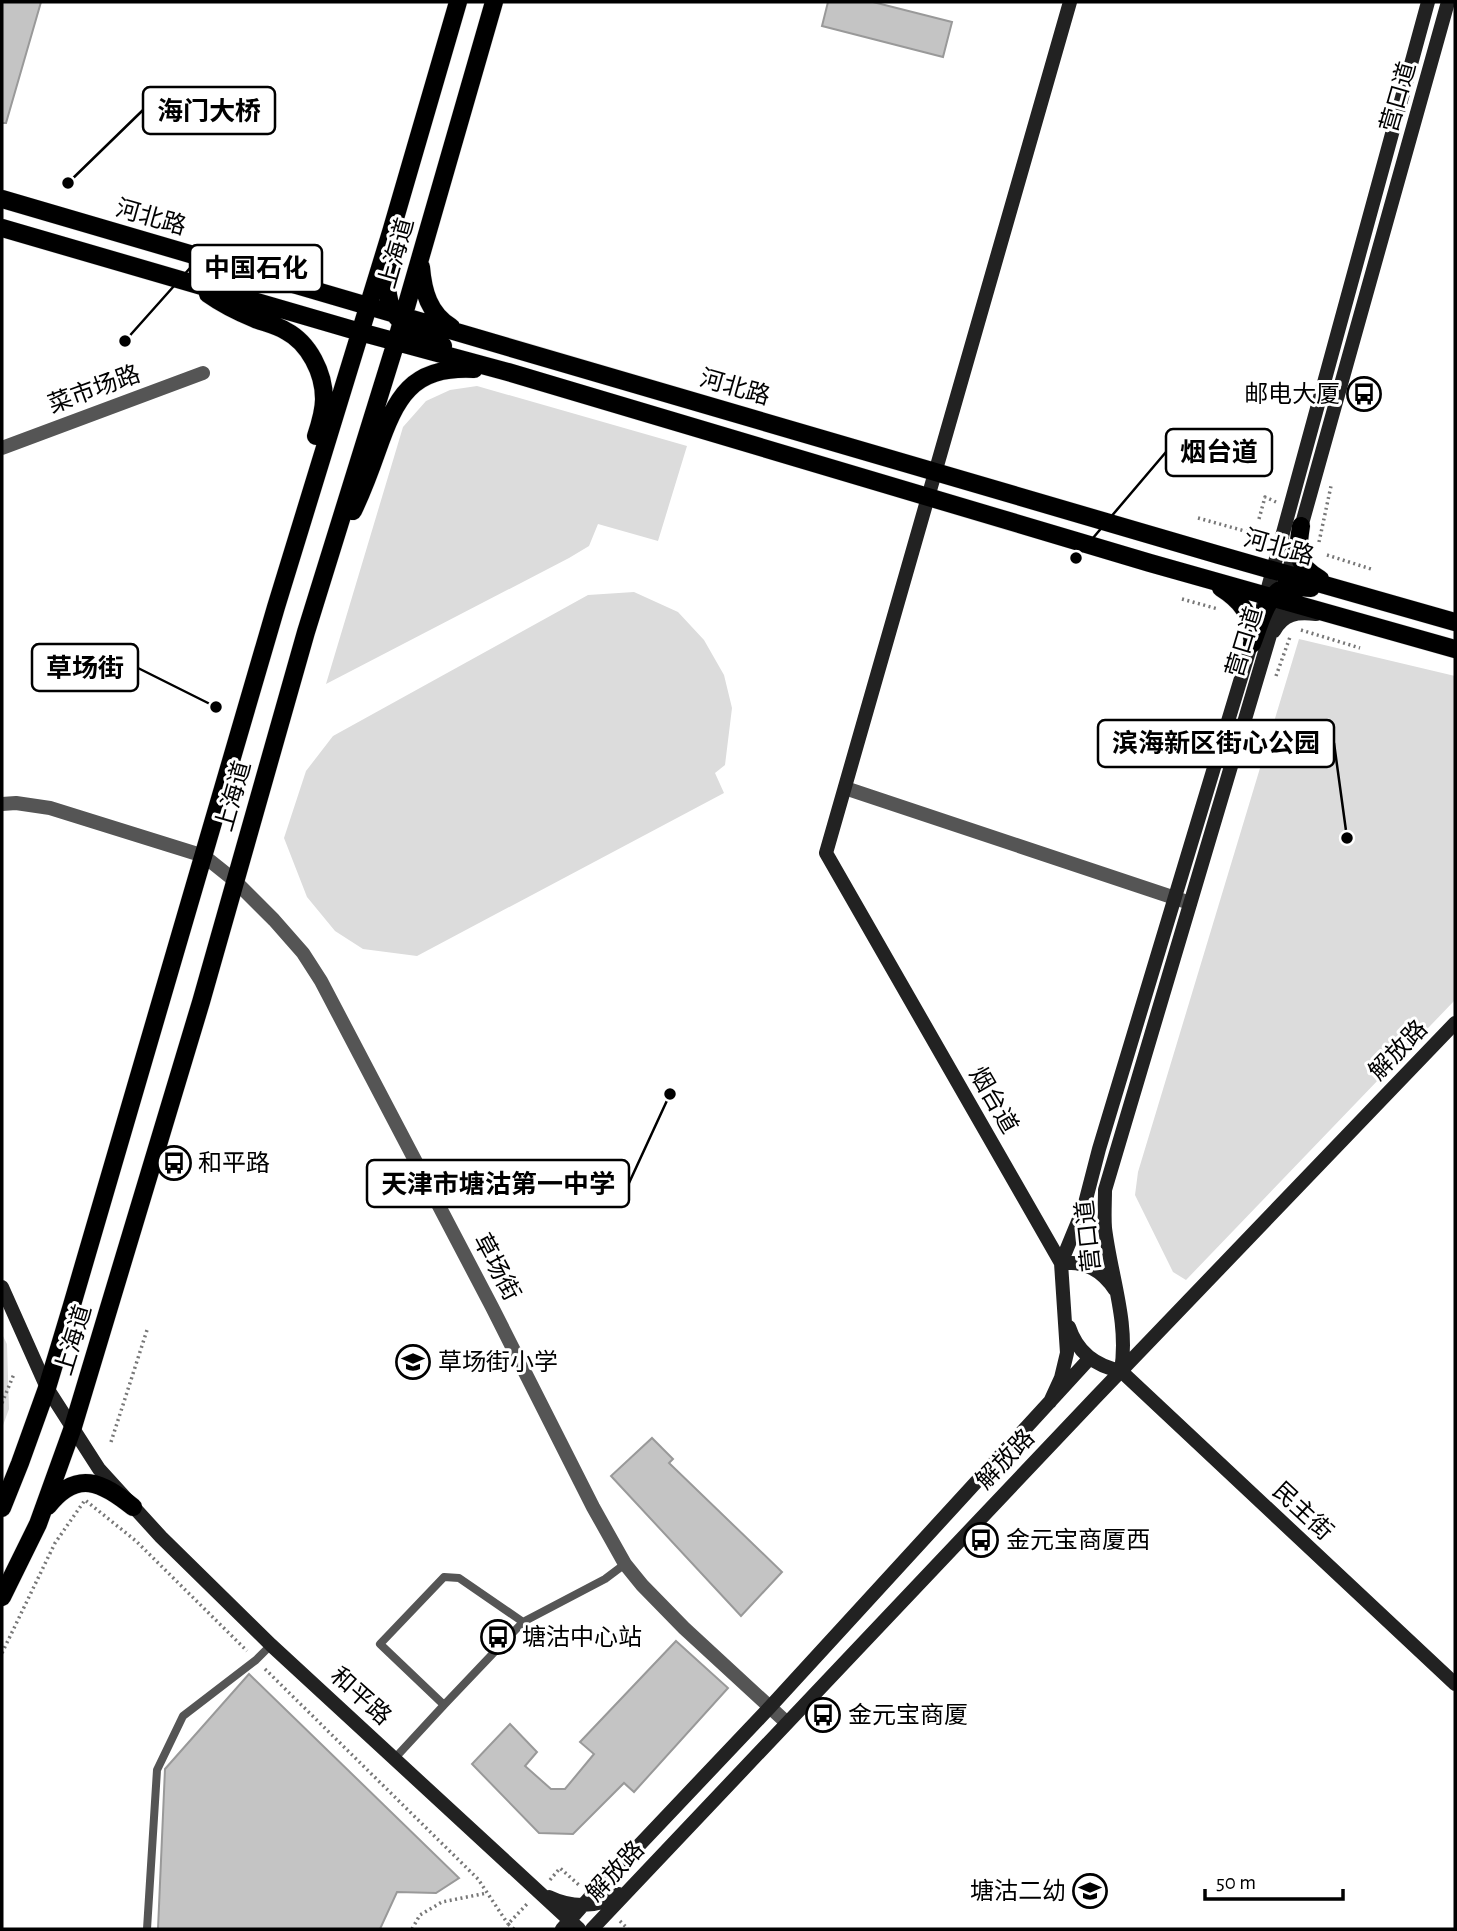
<svg xmlns="http://www.w3.org/2000/svg" width="1457" height="1931" font-family="'Alegreya Sans','Noto Sans SC',sans-serif">
<style>
.green{fill:#dcdcdc}
.building{fill:#c4c4c4;stroke:#999;stroke-width:2}
.lines{fill:none;stroke-linecap:round;stroke-linejoin:round}
.primary-casing{stroke:#dbdbdb;stroke-width:19}
.path{stroke:#777;stroke-width:3.5;stroke-dasharray:2 3.5;stroke-linecap:butt}
.lane{stroke:#555;stroke-width:8}
.street{stroke:#555;stroke-width:14}
.secondary{stroke:#222;stroke-width:14}
.primary{stroke:#000;stroke-width:18}
.labels{text-anchor:middle;stroke-width:6;stroke-linejoin:round;paint-order:stroke}
.street-label{font-size:24px;fill:#000;stroke:#fff}
.poi-label{font-size:24px;fill:#000;stroke:#fff;text-anchor:start}
.leader{fill:none;stroke:#000;stroke-width:2.5}
.callout-dot{fill:#000;stroke:#fff;stroke-width:2.5}
.callout{fill:#fff;stroke:#000;stroke-width:2.5}
.callout-label{font-size:26px;text-anchor:middle;font-weight:bold;fill:#000}
</style>
<rect width="100%" height="100%" fill="#fff"/>
<!-- green -->
<path class="green" d="M477 386 687 446 658 541 598 524 589 546 569 558 326 684 403 427 426 401 450 390Z
M634 592 678 612 704 640 724 675 732 708 725 765 715 773 724 793 417 956 363 949 335 931 307 897 284 838 306 771 333 736 588 595Z
M1299 639 1455 676V1000L1186 1280 1173 1272 1135 1195 1138 1172Z
M2 1334 7 1344 9 1409 2 1428Z"/>
<!-- building -->
<path class="building" d="M2 2H41L6 123H2Z
M828 2H873L952 22 943 57 822 26Z
M652 1438 673 1459 669 1463 782 1572 741 1616 611 1476Z
M676 1641 728 1688 634 1792 624 1783 573 1834 539 1833 472 1764 510 1724 537 1752 525 1766 551 1789H565L594 1754 580 1742Z
M249 1674 459 1878 436 1893 397 1892 380 1929H158L165 1769Z"/>
<g class="lines">
<!-- primary casing -->
<g class="primary-casing">
<path id="primary" d="M2 199 1219 555 1455 622
M2 228 360 332 508 372 1150 563 1455 649
M388 263C383 316 398 326 443 346
M421 267C423 291 429 314 451 327
M208 294C222 304 238 312 255 319 266 323 276 325 286 331 309 343 324 373 324 399 324 411 320 424 316 436
M353 511C362 492 370 471 377 451 396 397 411 366 474 369
M1301 526C1297 552 1295 565 1320 579
M1221 588C1240 600 1253 615 1252 638
M1252 644C1259 627 1267 591 1287 587 1295 586 1303 588 1311 588
M48 1506C77 1469 102 1482 133 1507
M2 1508 20 1463 47 1388 72 1305 276 607 391 232 458 2
M2 1597 38 1524 73 1427 201 1002 306 632 396 342 494 2"/>
</g>
<!-- path -->
<path class="path" d="M1198 518 1252 533
M1259 519 1265 497 1276 502
M1319 542 1331 486
M1327 555 1371 569
M1182 599 1218 609
M1301 630 1360 648
M1276 676 1290 637
M2 1403 14 1374
M111 1442 148 1327
M2 1653 55 1543 85 1500 136 1541 247 1651
M265 1669 478 1879 508 1924 507 1929
M550 1880 560 1868 580 1886
M620 1921 628 1929
M412 1929 420 1915 442 1902 487 1893
M514 1929 508 1924 528 1903"/>
<!-- lane -->
<path class="lane" d="M523 1622 444 1705 380 1644 444 1577 459 1578 523 1622 605 1579 625 1564
M395 1758 444 1705
M147 1929 157 1770 183 1716 256 1660 271 1645"/>
<!-- street -->
<path class="street" d="M2 448 203 373
M845 788 1190 903
M2 804 16 803 50 808 204 856 234 880 274 920 303 953 321 981 492 1307 593 1507 625 1564 642 1585 684 1628 786 1722"/>
<!-- secondary -->
<path class="secondary" d="M1263 606 1428 2
M1274 631C1284 613 1297 612 1316 614
M1061 1263 1084 1207 1099 1149 1254 635
M1061 1263C1085 1261 1102 1270 1115 1290
M2 1287 47 1388 99 1469 161 1537 271 1645 579 1929
M1069 1327C1077 1352 1096 1366 1121 1371
M1121 1371C1129 1322 1111 1277 1105 1228 1104 1216 1105 1202 1105 1190L1284 588 1448 2
M1121 1371 1455 1684
M1050 1402 1061 1378 1067 1353 1061 1263 826 853 1070 2
M549 1897C572 1908 597 1908 619 1894
M562 1929 591 1896 770 1707 1089 1359
M592 1929 1096 1397 1455 1023"/>
<!-- primary -->
<use href="#primary" class="primary"/>
</g>
<!-- icons -->
<defs>
<g id="bus-ring" transform="scale(1.75)"><circle r="9.5" fill="#fff" stroke="#000" stroke-width="1.5"/><path d="M-5-6H5V4H4V6H2V4H-2V6H-4V4H-5ZM-3.5-4V0h7V-4ZM-3.5 1.2v1.5H-2V1.2ZM2 1.2v1.5H3.5V1.2Z" fill="#000"/></g>
<g id="school-ring" transform="scale(1.75)"><circle r="9.5" fill="#fff" stroke="#000" stroke-width="1.5"/><path d="M0-5L7-2L0 1L-7-2ZM-4 1L0 2.5L4 1V4Q0 6-4 4Z" fill="#000"/></g>
</defs>
<g fill-rule="evenodd">
<use href="#bus-ring" x="1364" y="394"/>
<use href="#bus-ring" x="174" y="1163"/>
<use href="#school-ring" x="413" y="1362"/>
<use href="#bus-ring" x="981" y="1540"/>
<use href="#bus-ring" x="498" y="1637"/>
<use href="#bus-ring" x="823" y="1715"/>
<use href="#school-ring" x="1090" y="1891"/>
</g>
<g class="labels">
<!-- street labels -->
<g class="street-label">
<text transform="translate(1398 97) rotate(-74)" y="8">营口道</text>
<text transform="translate(151 217) rotate(16)" y="8">河北路</text>
<text transform="translate(396 253) rotate(-74)" y="8">上海道</text>
<text transform="translate(735 387) rotate(16)" y="8">河北路</text>
<text transform="translate(94 389) rotate(-20)" y="8">菜市场路</text>
<text transform="translate(1279 547) rotate(16)" y="8">河北路</text>
<text transform="translate(1244 642) rotate(-73)" y="8">营口道</text>
<text transform="translate(233 796) rotate(-74)" y="8">上海道</text>
<text transform="translate(1398 1050) rotate(-46)" y="8">解放路</text>
<text transform="translate(994 1100) rotate(60)" y="8">烟台道</text>
<text transform="translate(1088 1236) rotate(-96)" y="8">营口道</text>
<text transform="translate(497 1267) rotate(62)" y="8">草场街</text>
<text transform="translate(73 1340) rotate(-73)" y="8">上海道</text>
<text transform="translate(1005 1459) rotate(-46)" y="8">解放路</text>
<text transform="translate(1303 1511) rotate(43)" y="8">民主街</text>
<text transform="translate(361 1696) rotate(42)" y="8">和平路</text>
<text transform="translate(615 1871) rotate(-47)" y="8">解放路</text>
</g>
<!-- poi labels -->
<g class="poi-label">
<text x="1340" y="402" text-anchor="end">邮电大厦</text>
<text x="198" y="1171">和平路</text>
<text x="438" y="1370">草场街小学</text>
<text x="1006" y="1548">金元宝商厦西</text>
<text x="522" y="1645">塘沽中心站</text>
<text x="848" y="1723">金元宝商厦</text>
<text x="1066" y="1899" text-anchor="end">塘沽二幼</text>
</g>
</g>
<!-- callouts -->
<path class="leader" d="M68 183L143 110M125 341L190 268M1076 558L1166 452M216 707L138 668M1347 838L1334 743M670 1094L629 1183"/>
<g class="callout-dot">
<circle cx="68" cy="183" r="7"/>
<circle cx="125" cy="341" r="7"/>
<circle cx="1076" cy="558" r="7"/>
<circle cx="216" cy="707" r="7"/>
<circle cx="1347" cy="838" r="7"/>
<circle cx="670" cy="1094" r="7"/>
</g>
<g class="callout">
<rect x="143" y="87" width="132" height="47" rx="7"/>
<rect x="190" y="245" width="132" height="47" rx="7"/>
<rect x="1166" y="429" width="106" height="47" rx="7"/>
<rect x="32" y="644" width="106" height="47" rx="7"/>
<rect x="1098" y="720" width="236" height="47" rx="7"/>
<rect x="367" y="1160" width="262" height="47" rx="7"/>
</g>
<g class="callout-label">
<text x="209" y="120">海门大桥</text>
<text x="256" y="277">中国石化</text>
<text x="1219" y="461">烟台道</text>
<text x="85" y="677">草场街</text>
<text x="1216" y="752">滨海新区街心公园</text>
<text x="498" y="1193">天津市塘沽第一中学</text>
</g>
<!-- border -->
<rect width="1457" height="1931" fill="none" stroke="#000000" stroke-width="7"/>
<!-- scale -->
<path d="M1205 1889v10h138v-10" fill="none" stroke="#000000" stroke-width="3.5"/>
<text x="1216" y="1889" font-size="21" fill="#000000" stroke="#ffffff" stroke-width="5" paint-order="stroke">50 m</text>
</svg>
